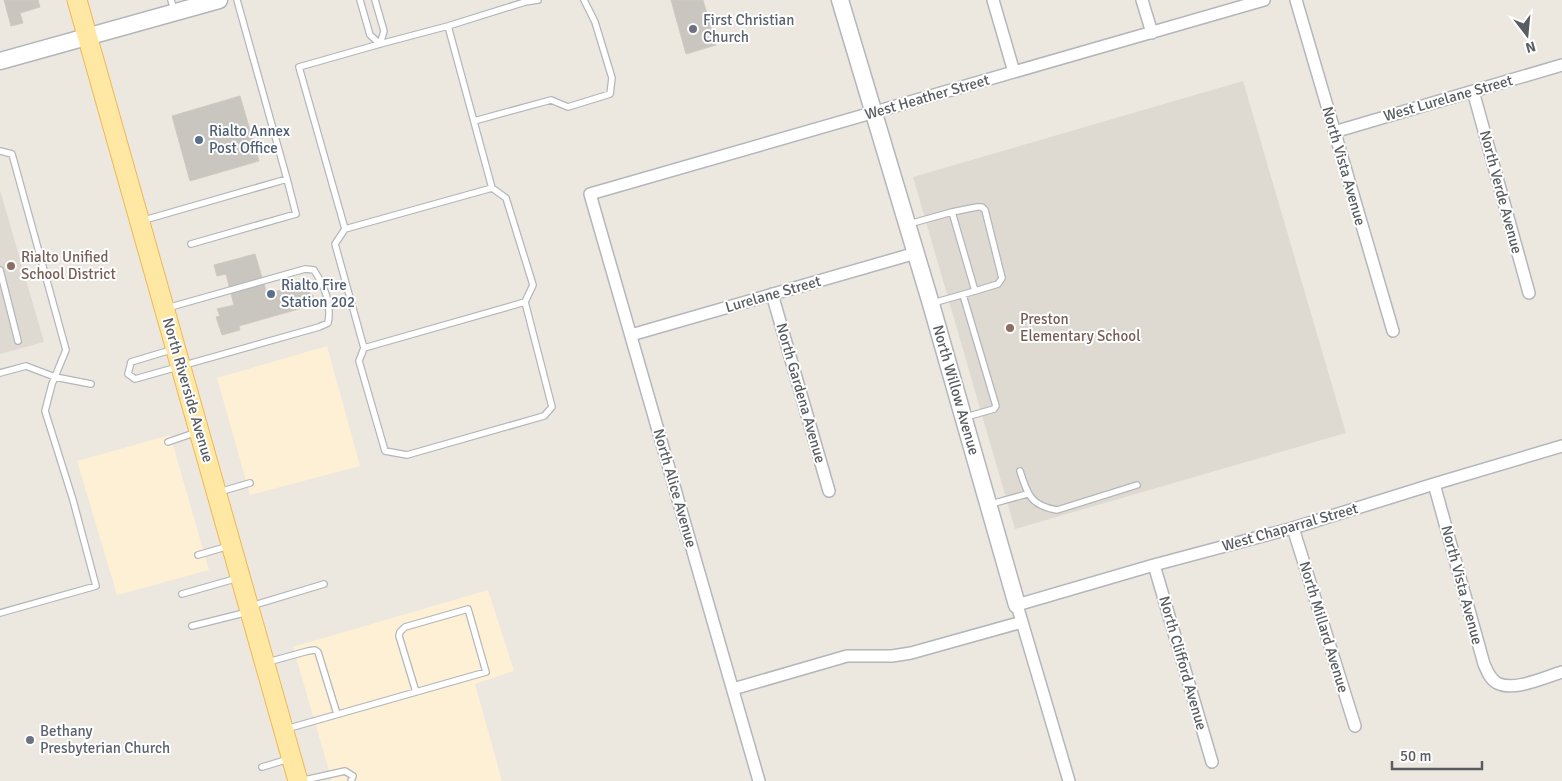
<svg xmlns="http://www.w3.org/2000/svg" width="1562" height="781" font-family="Signika,sans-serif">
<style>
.commercial{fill:#fdf0d4}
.education{fill:#dedad1}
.building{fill:#c9c5bf;stroke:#d0c9bf}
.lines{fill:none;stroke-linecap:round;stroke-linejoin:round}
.lane-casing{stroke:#b3b7bb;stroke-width:8}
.street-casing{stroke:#b3b7bb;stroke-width:14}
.secondary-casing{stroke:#b2b6bb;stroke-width:19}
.primary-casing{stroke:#f0b755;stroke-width:21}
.lane{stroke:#fff;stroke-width:5.5}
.street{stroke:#fff;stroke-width:11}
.secondary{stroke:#fff;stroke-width:16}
.primary{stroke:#fee8a3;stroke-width:19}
.worship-dot{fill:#6b7280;stroke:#fff;stroke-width:2}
.service-dot{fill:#5c6f8a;stroke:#fff;stroke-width:2}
.education-dot{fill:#8d6e63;stroke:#fff;stroke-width:2}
.labels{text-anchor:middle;stroke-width:4;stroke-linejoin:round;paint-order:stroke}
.worship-label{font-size:15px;fill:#5b616d;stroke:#fff;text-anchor:start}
.street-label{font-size:15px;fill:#595d61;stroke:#fff}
.service-label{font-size:15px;fill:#4e5e75;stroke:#fff;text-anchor:start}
.education-label{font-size:15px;fill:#785e54;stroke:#fff;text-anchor:start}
</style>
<rect width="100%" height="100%" fill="#ece8e0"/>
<!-- commercial -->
<path class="commercial" d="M327 346 360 466 250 495 217 378Z
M170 435 209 570 117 595 77 461Z
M488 590 514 671 475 684 502 781H332L293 647Z"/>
<!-- education -->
<path class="education" d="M1243 81 1346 433 1015 529 913 177Z
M0 190 44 342 0 354Z"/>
<!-- building -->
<path class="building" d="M4 0H38L40 7 20 13 23 23 11 26Z
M671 0H703L716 45 686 54Z
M240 96 259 161 190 181 172 116Z
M255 254 267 294 305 283 311 296 313 295 316 304 239 326 240 330 222 335 216 317 220 316 217 309 234 305 226 274 217 276 214 265Z"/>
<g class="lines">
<!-- lane casing -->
<g class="lane-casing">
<path id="lane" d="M171 0 174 10
M360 0 370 35 380 44 384 31 375 0
M448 26 525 2 538 0
M474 121 551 100 568 107 610 94 612 78 595 22 584 0
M0 151 12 154 66 350 52 384 45 411 73 500 96 586 0 613
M952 212 977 207H982L985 210 1002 278 998 284 975 291
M141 221 287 179 237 0
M909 224 952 212 975 291 933 303
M345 229 492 188
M191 244 296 214 287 179
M0 270 18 341
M963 295 996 406 994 409 966 417
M167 308 305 269 314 270C324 286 332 303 328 323L319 327 135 379 128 374 131 362 174 349
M364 348 335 244 345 229 299 67 380 44 448 26 492 188 506 198 533 285 525 302 552 407 544 416 407 455 385 451 359 361 364 348 525 302
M0 373 26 366 55 377 91 384
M168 442 197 432
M1020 471C1027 494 1031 506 1057 510L1137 485
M219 492 250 483
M991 504 1027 494
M198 555 229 546
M182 594 238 578
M251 606 324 584
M192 626 248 612
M268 662 308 651 315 650 318 652 337 714
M286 729 486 672 468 609 405 627 400 632 399 636 416 692
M262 767 289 759
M300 781 345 771 353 776 351 781"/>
</g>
<!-- street casing -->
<g class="street-casing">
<path id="street" d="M993 0 1014 72
M1142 0 1152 33
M1296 0 1393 331
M1473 91 1529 293
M1334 132 1562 65
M772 294 829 491
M631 335 916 253
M1434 484 1484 664C1487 671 1490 679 1497 683 1514 692 1545 677 1562 672
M1293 528 1355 726
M1154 565 1212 762
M733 689 847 656H892L911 653 1022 622
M759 781 590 194 1264 0
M1069 781 1017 605 1154 565 1293 528 1434 484 1562 446"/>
</g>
<!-- secondary casing -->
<g class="secondary-casing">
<path id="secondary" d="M840 0 931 304 1017 605
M0 61 219 0"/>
</g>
<!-- primary casing -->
<g class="primary-casing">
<path id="primary" d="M77 0 298 781"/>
</g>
<!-- lane -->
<use href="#lane" class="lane"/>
<!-- street -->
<use href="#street" class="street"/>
<!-- secondary -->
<use href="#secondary" class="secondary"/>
<!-- primary -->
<use href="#primary" class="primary"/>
</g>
<!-- markers -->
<g class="worship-dot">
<circle cx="693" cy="29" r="5"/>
<circle cx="30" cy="740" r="5"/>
</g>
<g class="service-dot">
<circle cx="199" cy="140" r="5"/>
<circle cx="271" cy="294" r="5"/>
</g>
<g class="education-dot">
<circle cx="11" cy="266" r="5"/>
<circle cx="1010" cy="328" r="5"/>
</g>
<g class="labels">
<!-- worship labels -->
<g class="worship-label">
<text x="703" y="25">First Christian<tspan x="703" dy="17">Church</tspan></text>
<text x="40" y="736">Bethany<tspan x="40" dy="17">Presbyterian Church</tspan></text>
</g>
<!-- street labels -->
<g class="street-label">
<text transform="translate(927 97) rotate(-16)" y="5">West Heather Street</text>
<text transform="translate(1448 98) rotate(-16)" y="5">West Lurelane Street</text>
<text transform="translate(1344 166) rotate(74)" y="5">North Vista Avenue</text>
<text transform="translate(1501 192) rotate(75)" y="5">North Verde Avenue</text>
<text transform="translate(773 294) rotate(-16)" y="5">Lurelane Street</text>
<text transform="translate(188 390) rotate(74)" y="5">North Riverside Avenue</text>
<text transform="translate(956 390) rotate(74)" y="5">North Willow Avenue</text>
<text transform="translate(801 393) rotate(74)" y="5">North Gardena Avenue</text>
<text transform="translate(675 488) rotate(74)" y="5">North Alice Avenue</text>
<text transform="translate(1290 527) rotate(-16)" y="5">West Chaparral Street</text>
<text transform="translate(1462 585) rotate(75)" y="5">North Vista Avenue</text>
<text transform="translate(1324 627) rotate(73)" y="5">North Millard Avenue</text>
<text transform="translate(1183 663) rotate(74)" y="5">North Clifford Avenue</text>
</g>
<!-- service labels -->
<g class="service-label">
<text x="209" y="136">Rialto Annex<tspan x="209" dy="17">Post Office</tspan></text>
<text x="281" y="290">Rialto Fire<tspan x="281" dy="17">Station 202</tspan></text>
</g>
<!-- education labels -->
<g class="education-label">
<text x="21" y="262">Rialto Unified<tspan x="21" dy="17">School District</tspan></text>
<text x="1020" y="324">Preston<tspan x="1020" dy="17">Elementary School</tspan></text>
</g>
</g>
<!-- north arrow -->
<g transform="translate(1527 35) rotate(164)" stroke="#ffffff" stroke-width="4" paint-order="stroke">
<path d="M0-4L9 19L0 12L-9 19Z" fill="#595d61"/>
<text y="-8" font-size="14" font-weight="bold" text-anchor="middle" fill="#595d61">N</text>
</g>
<!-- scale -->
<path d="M1392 761v8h90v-8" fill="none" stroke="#595d61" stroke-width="2.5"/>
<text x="1400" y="761" font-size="15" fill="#595d61" stroke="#ffffff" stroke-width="4" paint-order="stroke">50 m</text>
</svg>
